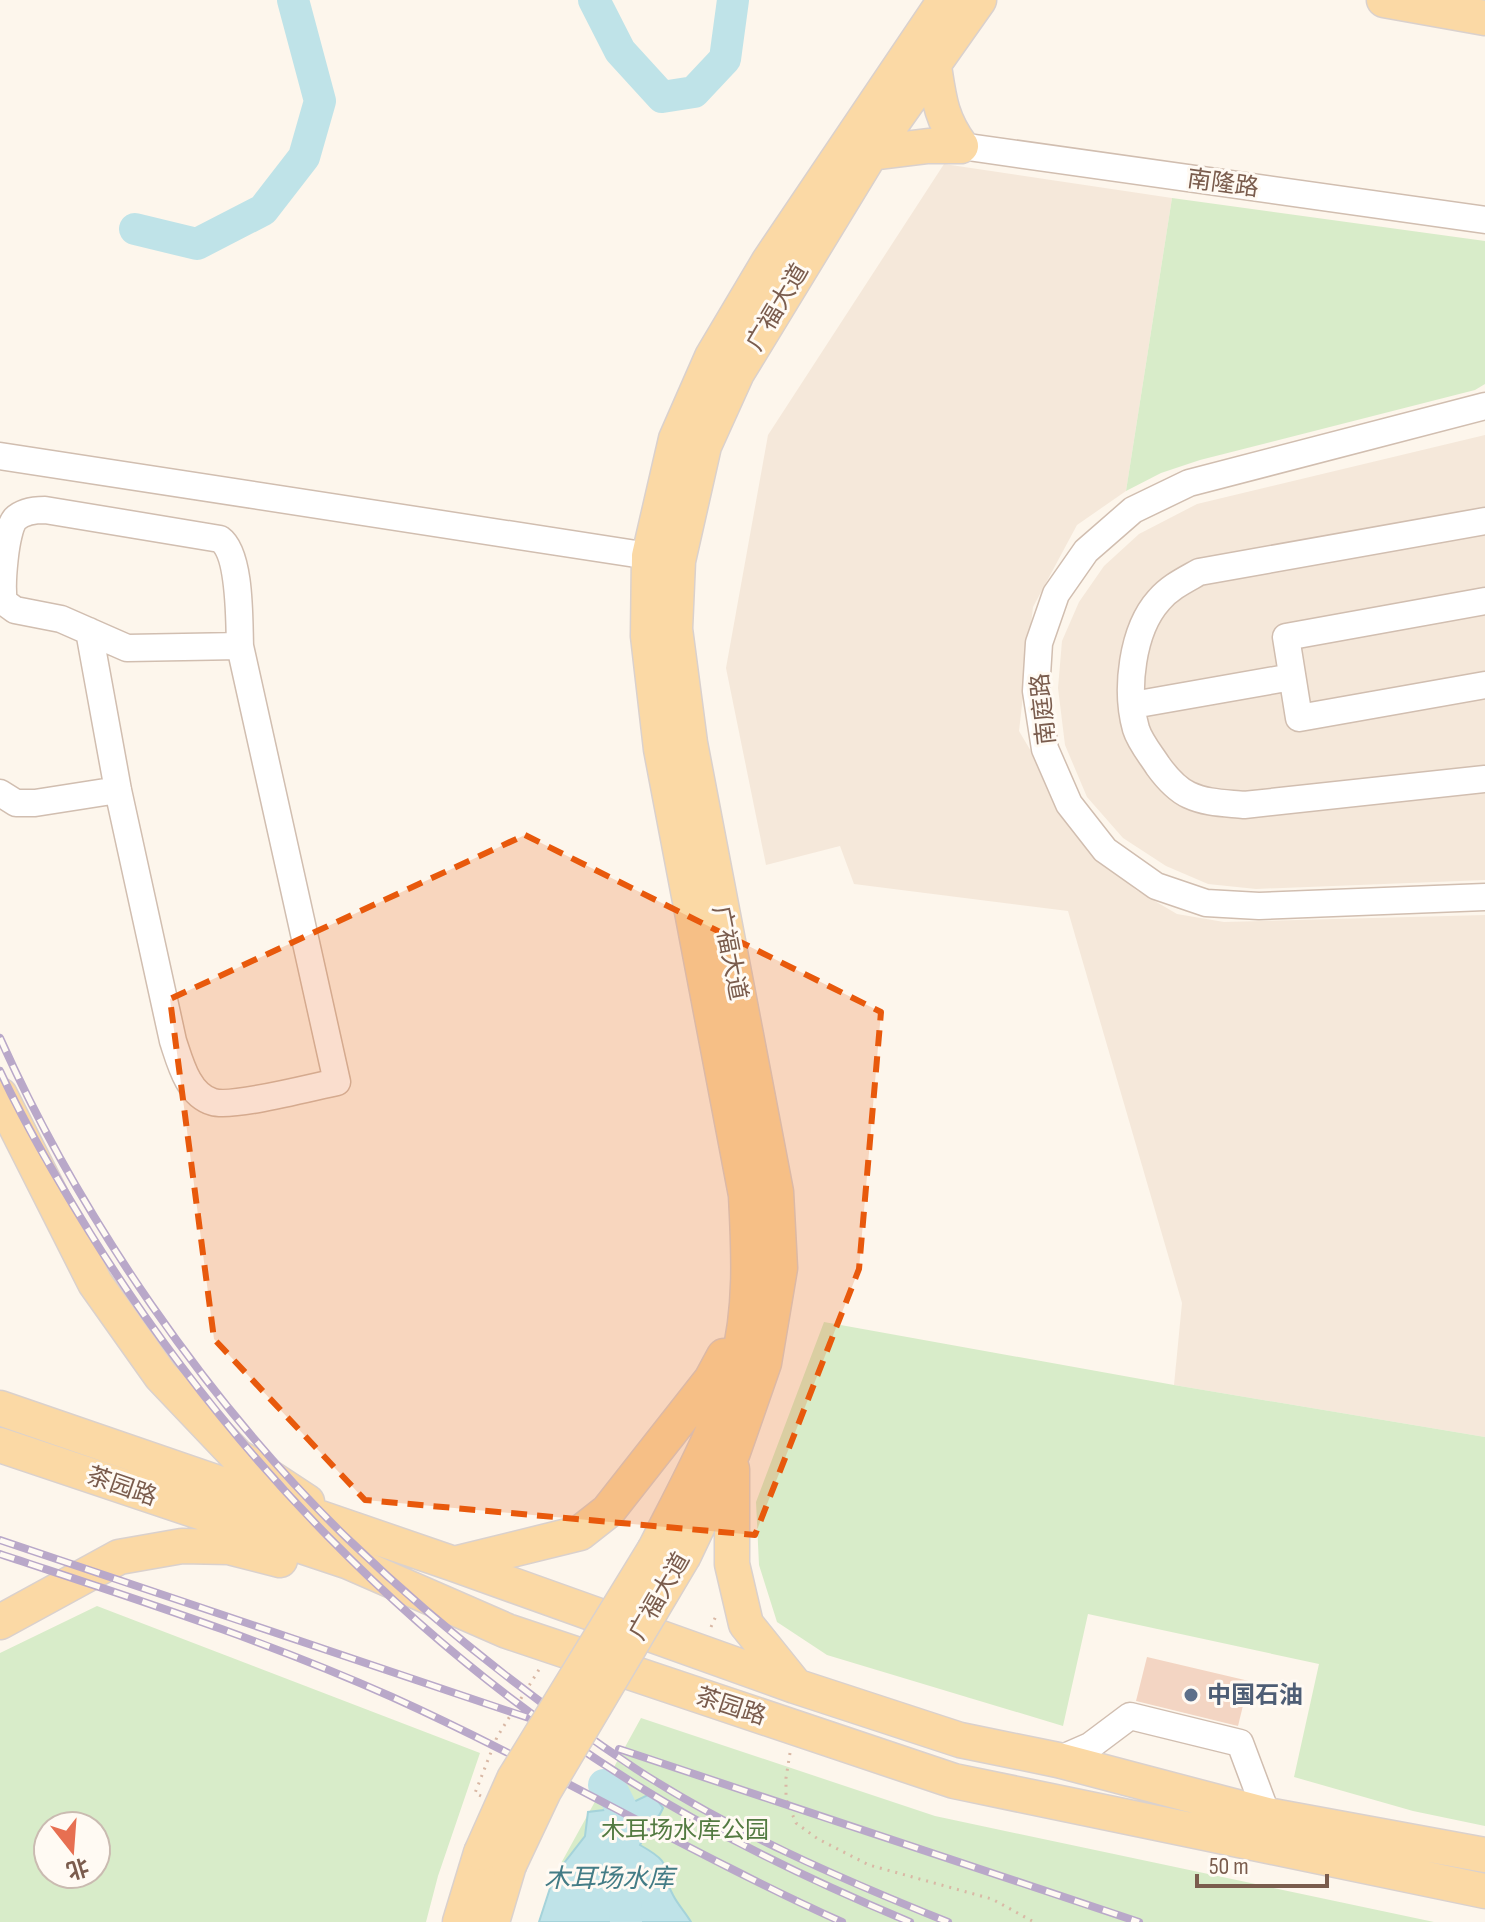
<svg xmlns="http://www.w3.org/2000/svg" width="1485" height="1922" font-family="'Sofia Sans Condensed','Noto Sans SC',sans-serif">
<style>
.residential{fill:#f5e8da}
.green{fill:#d8ecc9;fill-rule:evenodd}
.water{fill:#bfe3e8;stroke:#a5d3da;stroke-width:2}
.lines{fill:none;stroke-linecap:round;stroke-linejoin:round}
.river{stroke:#bfe3e8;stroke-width:32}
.building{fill:#f3d5c3}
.minor-casing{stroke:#d1beb0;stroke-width:29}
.major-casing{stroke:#dad1cd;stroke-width:37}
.path{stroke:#d9b8a5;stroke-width:3;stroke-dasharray:2 6;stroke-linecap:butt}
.minor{stroke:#fff;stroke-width:26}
.major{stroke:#fbd9a5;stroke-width:34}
.rail-casing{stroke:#b9a8c9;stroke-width:8}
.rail{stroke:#fffaf3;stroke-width:5;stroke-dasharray:15;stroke-linecap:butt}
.major-bridge-casing{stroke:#dad1cd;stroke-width:37;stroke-linecap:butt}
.major-bridge{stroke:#fbd9a5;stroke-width:34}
.marked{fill:#e8590c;fill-opacity:0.2;stroke:#e8590c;stroke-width:6;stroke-dasharray:16 10;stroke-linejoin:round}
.service-dot{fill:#5c6f8a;stroke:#fffaf3;stroke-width:3}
.labels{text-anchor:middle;stroke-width:6;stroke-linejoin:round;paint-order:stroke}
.street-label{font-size:24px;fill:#7a5c4d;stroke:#fffaf3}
.service-label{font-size:24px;font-weight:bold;fill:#4e5e75;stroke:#fffaf3;text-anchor:start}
.park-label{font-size:24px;fill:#537a41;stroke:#fffaf3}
.water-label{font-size:26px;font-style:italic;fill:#437c86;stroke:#fffaf3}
</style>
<rect width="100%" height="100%" fill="#fdf6ec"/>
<!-- residential -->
<path class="residential" d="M944 164 1172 198 1126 491 1077 525 1033 607 1019 731 1089 849 1136 890 1177 914 1224 922 1485 915V1437L1174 1385 1182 1303 1068 911 854 884 840 846 766 865 726 668 768 435Z
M1485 435V880L1256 889 1208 884 1166 866 1123 838 1087 797 1065 745 1058 688 1062 641 1079 602 1104 566 1139 534 1197 504Z"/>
<!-- green -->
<path class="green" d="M1172 198 1485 241V384L1475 390 1200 460 1161 473 1126 491Z
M824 1322 1174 1385 1485 1437V1826L1413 1811 1294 1777 1319 1664 1088 1614 1063 1726 827 1655 777 1622 759 1565 756 1502Z
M97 1606 480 1753 438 1876 426 1922H0V1653ZM48 1826H96V1874H48Z
M641 1718 935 1816 1434 1922H539L554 1876Z"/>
<!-- water -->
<path class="water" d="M652 1793 663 1808C657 1822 647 1831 640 1845 679 1867 657 1866 673 1895 678 1905 686 1913 691 1922H539L554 1876 585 1836 588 1812 621 1808Z"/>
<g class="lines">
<!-- river -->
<path class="river" d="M594 0 620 51 662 97 694 92 725 59 733 0
M135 229 197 244 263 210 304 157 320 101 293 0
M604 1785 614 1794 621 1808 626 1922"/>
</g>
<!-- building -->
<path class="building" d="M1147 1657 1249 1681 1238 1726 1136 1701Z"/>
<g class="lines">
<!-- minor casing -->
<g class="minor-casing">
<path id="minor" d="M961 146 1485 220
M1485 406 1189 483 1133 510 1086 551 1056 594 1039 643 1036 691 1045 749 1069 804 1105 850 1156 886 1206 903 1259 906 1485 897
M0 456 649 556
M45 510 220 539C241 554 239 621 240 646L127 648 61 619 15 610 4 602C1 586 5 531 15 519 23 511 35 510 45 510Z
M1485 521 1199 572C1185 580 1170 587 1159 600 1132 630 1125 690 1136 729 1140 742 1151 755 1158 766 1166 777 1176 789 1189 795 1206 803 1225 803 1244 805L1485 779
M1485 601 1286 637 1299 718 1485 685
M89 631 118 790 173 1041C180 1062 188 1095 213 1102 233 1108 312 1087 337 1082L240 646
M1133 705 1292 677
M0 793 16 803H35L118 790
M1058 1760 1090 1746 1130 1716 1240 1743 1267 1815"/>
</g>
<!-- major casing -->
<g class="major-casing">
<path id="major" d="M1384 0 1485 18
M934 66C939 99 941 119 961 146
M871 153 928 146H961
M0 1095 95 1283 161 1376 237 1456 307 1502
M0 1408 454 1564 795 1686 960 1740 1058 1760 1267 1815 1485 1855
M0 1445 349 1562 507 1631 954 1781 1485 1891
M732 1469V1564L746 1624 795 1685
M655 1549C684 1491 720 1427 737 1365 752 1309 749 1251 746 1195L661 749 648 636 649 556 676 439 712 357 769 261 945 0
M684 1555 733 1452 764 1363 780 1268 776 1192 690 743 675 629 678 561 704 446 737 373 871 153 979 0
M454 1564 580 1533 608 1511 711 1380 724 1356
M0 1622 119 1557 182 1546 229 1547 280 1560
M460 1922 481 1853
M492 1922 509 1865"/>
</g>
<!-- path -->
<path class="path" d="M711 1627 716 1616
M790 1753 786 1778V1799L796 1823 818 1839 869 1865 992 1899 1034 1922
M481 1796 475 1793 497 1737 540 1668"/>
<!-- minor -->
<use href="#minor" class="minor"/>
<!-- major -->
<use href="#major" class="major"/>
<!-- rail casing -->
<g class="rail-casing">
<path id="rail" d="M0 1038C80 1217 208 1404 349 1540 437 1625 534 1701 636 1769 733 1832 841 1879 948 1922
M0 1071C26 1127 58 1181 90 1233 226 1452 411 1643 630 1781 718 1836 814 1882 910 1922
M0 1540 532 1719
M0 1554C132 1598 265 1640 392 1697 545 1766 689 1853 842 1922
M619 1749 1139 1922"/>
</g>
<!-- rail -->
<use href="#rail" class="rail"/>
<!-- major-bridge casing -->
<g class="major-bridge-casing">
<path id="major-bridge" d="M481 1853 514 1779 655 1549
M509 1865 544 1791 684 1555"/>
</g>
<!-- major-bridge -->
<use href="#major-bridge" class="major-bridge"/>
</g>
<!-- marked area -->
<path class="marked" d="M525 835 881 1012 859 1269 755 1535 365 1500 214 1339 170 999Z"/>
<!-- markers -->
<circle class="service-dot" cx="1191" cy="1695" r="8"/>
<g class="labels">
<!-- street labels -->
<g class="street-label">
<text transform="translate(1223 183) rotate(8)" y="8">南隆路</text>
<text transform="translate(777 307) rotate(-59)" y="8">广福大道</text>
<text transform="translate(1043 709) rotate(-96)" y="8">南庭路</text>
<text transform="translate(730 953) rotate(79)" y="8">广福大道</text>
<text transform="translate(122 1486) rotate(19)" y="8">茶园路</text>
<text transform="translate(659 1596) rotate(-60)" y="8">广福大道</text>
<text transform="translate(731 1706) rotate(18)" y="8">茶园路</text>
</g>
<!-- service labels -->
<g class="service-label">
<text x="1207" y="1703">中国石油</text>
</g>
<!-- park labels -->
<g class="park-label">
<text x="685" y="1838">木耳场水库公园</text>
</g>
<!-- water labels -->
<g class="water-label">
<text x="609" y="1887">木耳场水库</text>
</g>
</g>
<!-- north arrow -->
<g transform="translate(72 1850) rotate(163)"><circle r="38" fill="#fffaf3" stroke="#cabbb1" stroke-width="2"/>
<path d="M0-6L14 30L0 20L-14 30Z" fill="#e76f51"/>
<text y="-12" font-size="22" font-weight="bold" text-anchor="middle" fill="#7a5c4d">北</text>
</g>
<!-- scale -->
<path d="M1197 1874v12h130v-12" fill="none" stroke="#7a5c4d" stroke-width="4"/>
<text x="1209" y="1874" font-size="24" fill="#7a5c4d" stroke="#fffaf3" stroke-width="6" paint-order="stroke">50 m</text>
</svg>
